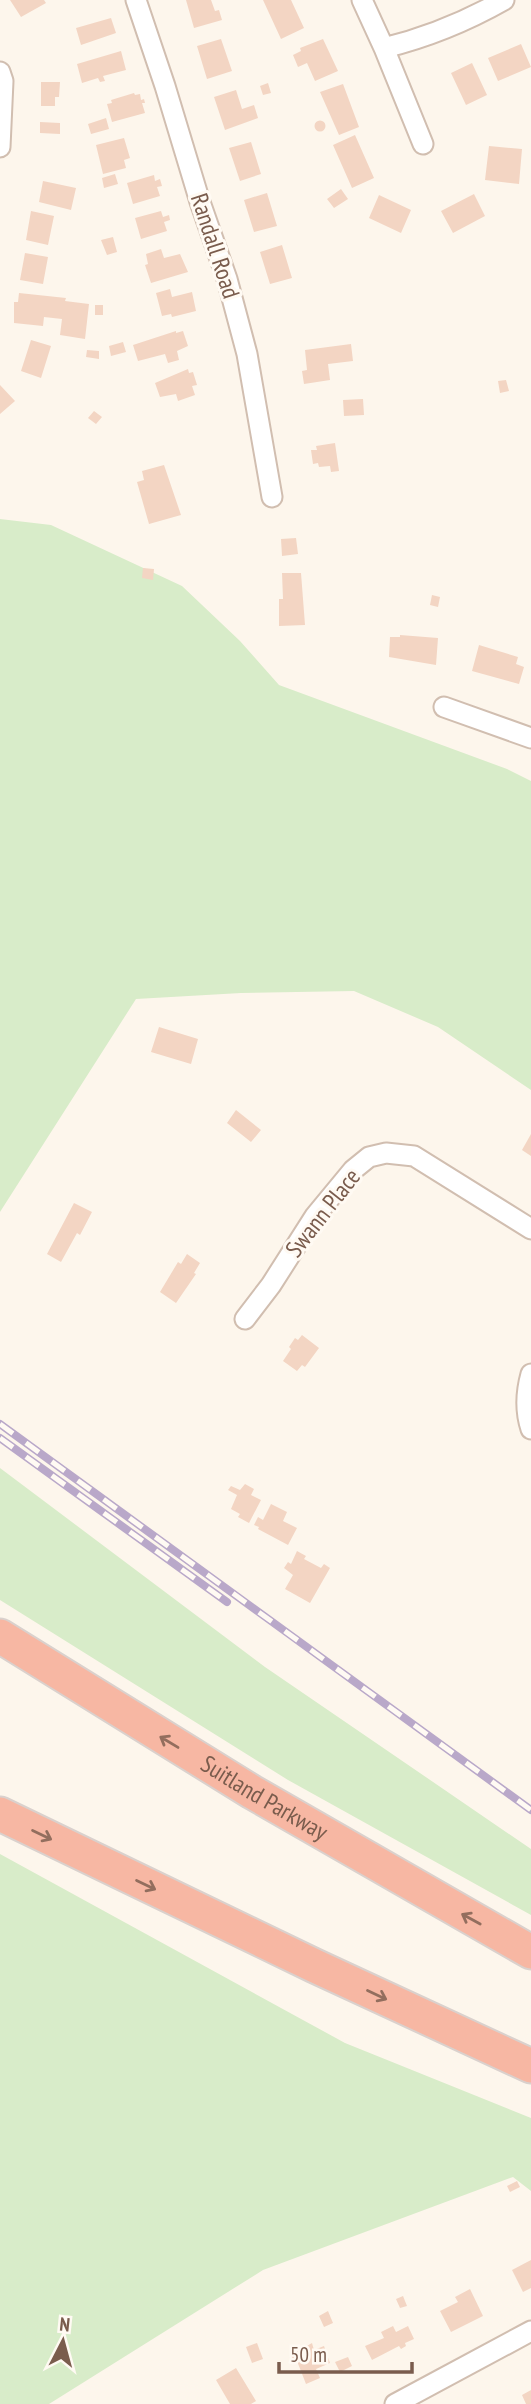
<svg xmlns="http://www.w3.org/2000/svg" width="531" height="2404" font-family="'PT Sans Narrow',sans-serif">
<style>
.green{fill:#d8ecc9}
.building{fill:#f3d5c3}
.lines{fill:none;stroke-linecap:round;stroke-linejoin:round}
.street-casing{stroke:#d1beb0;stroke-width:23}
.highway-casing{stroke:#dad1cd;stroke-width:37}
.street{stroke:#fff;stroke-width:19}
.highway{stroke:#f7b7a3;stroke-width:33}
.rail-casing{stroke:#b9a8c9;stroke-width:8}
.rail{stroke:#fffaf3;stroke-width:5;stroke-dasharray:16;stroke-linecap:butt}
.oneway{stroke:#936e5e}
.labels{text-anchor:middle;stroke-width:6;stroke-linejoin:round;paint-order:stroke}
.street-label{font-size:24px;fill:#7a5c4d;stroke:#fffaf3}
</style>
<rect width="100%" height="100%" fill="#fdf6ec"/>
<!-- green -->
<path class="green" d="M0 519 51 525 182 586 240 641 279 685 507 769 531 781V1090L438 1027 354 991 241 993 136 999 0 1212Z
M0 1468 265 1667 531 1849V1915L288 1780 0 1600Z
M0 1854 345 2043 531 2118V2191L513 2177 263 2270 49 2404H0Z"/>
<!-- building -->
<path class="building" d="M10 0H44L46 3 21 17Z
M186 0H211L215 11 219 10 222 20 194 28Z
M263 0H291L304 28 281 39Z
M111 18 116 33 81 45 76 28Z
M221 39 232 71 207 79 197 46Z
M323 39 338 71 315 81 307 63 298 67 293 55 301 51 300 48Z
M521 44 531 67 498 81 488 58Z
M121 51 126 70 103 76 105 81 100 82 98 78 82 83 77 64Z
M472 63 487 95 466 105 451 73Z
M41 82H60L59 97H55V106H41Z
M268 83 271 93 263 95 260 86Z
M343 84 359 127 339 135 320 92Z
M236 90 242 109 254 105 258 118 225 130 214 97Z
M134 93 135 95 140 94 141 100 144 99 145 103H142L145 113 112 122 107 104 112 103 111 100Z
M106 118 109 129 91 134 88 124Z
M314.5 126a5.5 5.5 0 1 1 11 0a5.5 5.5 0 1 1-11 0Z
M40 122 60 123V134L40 133Z
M355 135 374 178 352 188 333 145Z
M124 138 130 158 124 160 126 168 103 174 96 145Z
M251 142 261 174 240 181 229 148Z
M489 146 522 149 519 184 485 180Z
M115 174 118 184 104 188 102 178Z
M154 175 155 181 160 179 162 186 157 187 160 196 133 204 127 183Z
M43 181 76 188 71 210 39 202Z
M341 189 348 199 334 208 327 199Z
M267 193 277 226 254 232 244 200Z
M474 194 485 216 453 233 441 211Z
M379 195 411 210 401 233 369 218Z
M31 211 54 216 48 245 26 240Z
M161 211 163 217 169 215 170 220 164 222 167 231 141 239 135 218Z
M113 237 117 252 107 255 101 240Z
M282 245 292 278 270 284 260 252Z
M161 249 164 258 180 254 188 272 151 283 145 265 148 264 146 254Z
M25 253 48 257 43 284 20 280Z
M170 289 172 297 192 292 196 311 172 317 171 314 162 316 156 293Z
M19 293 66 298 65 301 89 304 85 339 60 335 62 319 44 317 43 326 14 323V302H18Z
M95 305H103V315H95Z
M176 331V333L183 331 188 346 177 351 179 360 168 363 165 354 138 361 133 345Z
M31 340 51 346 41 378 21 371Z
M123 342 126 352 111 356 109 346Z
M351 344 353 361 328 364 330 380 304 384 302 371 307 370 305 350Z
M87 350 99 351V359L86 357Z
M188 369 189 373 193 372 197 385 192 386 195 395 178 401 176 394 160 397 155 383Z
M506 380 509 391 500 393 498 381Z
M0 385 15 401 0 414Z
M363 399 364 415 344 416 343 400Z
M94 411 102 417 96 424 88 418Z
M335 443 339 471 331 472 330 466 319 467 318 463 313 464 311 450H317L316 446Z
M164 465 181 515 149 524 137 482 144 480 142 471Z
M296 538 298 554 282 556 281 539Z
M143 568 154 569 153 580 142 578Z
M282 573H301L305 625 279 626V599H283Z
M432 595 440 597 438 607 430 605Z
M400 635 438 638 436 665 389 657 390 637H400Z
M479 645 518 657 516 664 524 667 519 684 472 671Z
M159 1027 198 1039 191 1064 151 1052Z
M236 1110 261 1130 251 1142 227 1123Z
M531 1134V1156L522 1150Z
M74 1203 92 1212 80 1235 77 1233 61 1262 47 1254Z
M187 1254 200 1263 194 1273 196 1274 176 1303 160 1292 178 1262 181 1264Z
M302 1335 319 1348 305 1367 302 1365 297 1371 283 1361 291 1349 289 1347 295 1338 298 1340Z
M245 1484 254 1489 251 1495 261 1500 249 1523 238 1517 240 1514 231 1509 237 1495 228 1490 231 1486 240 1490Z
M271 1504 287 1512 283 1521 297 1528 288 1545 258 1529 259 1527 254 1525 258 1517 263 1520Z
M297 1551 306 1556 304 1559 321 1568 324 1564 330 1568 310 1603 285 1589 293 1575 284 1568 288 1562 291 1564Z
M517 2181 520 2187 510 2192 507 2186Z
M531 2260V2288L523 2292 512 2270Z
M470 2289 483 2316 451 2332 440 2311 458 2302 455 2297Z
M403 2296 407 2306 400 2308 396 2299Z
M328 2311 333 2323 324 2327 319 2316Z
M393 2326 396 2332 408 2326 414 2339 405 2343 406 2346 401 2349 399 2346 372 2360 365 2346 384 2338 381 2332Z
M257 2343 263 2359 252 2363 246 2347Z
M312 2343 314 2350 324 2346 330 2363 316 2369 320 2378 306 2384 297 2361 294 2362 291 2355Z
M348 2357 352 2366 340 2372 335 2362Z
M236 2368 256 2401 251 2404H230L216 2380Z
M531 2390V2404H526L522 2395Z"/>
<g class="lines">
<!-- street casing -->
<g class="street-casing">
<path id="street" d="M136 0 165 86 200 202 227 279 247 354 272 497
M362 0 384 48 423 144
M384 48C425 38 467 21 504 0
M0 72 3 81 0 147
M444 707 531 738
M245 1319 271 1285 315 1216 353 1170 369 1157 386 1153 414 1156 531 1229
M531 1374C526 1392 525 1411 531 1429
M395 2404 531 2331"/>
</g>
<!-- highway casing -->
<g class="highway-casing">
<g id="highway">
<path id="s1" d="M0 1636 252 1792 531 1952"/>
<path d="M0 1814 315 1966 531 2066"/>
</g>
</g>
<!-- street -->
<use href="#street" class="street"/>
<!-- highway -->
<use href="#highway" class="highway"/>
<!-- rail casing -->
<g class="rail-casing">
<path id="rail" d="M0 1424 531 1810
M0 1438 227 1602"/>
</g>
<!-- rail -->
<use href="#rail" class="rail"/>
</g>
<!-- one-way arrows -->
<defs><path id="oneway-shaft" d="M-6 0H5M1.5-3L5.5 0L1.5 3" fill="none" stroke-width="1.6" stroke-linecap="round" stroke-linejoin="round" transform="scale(1.75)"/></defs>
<g class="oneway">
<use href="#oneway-shaft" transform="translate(169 1742) rotate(-149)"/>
<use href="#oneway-shaft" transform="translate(42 1835) rotate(26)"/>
<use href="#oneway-shaft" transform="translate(146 1885) rotate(26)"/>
<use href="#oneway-shaft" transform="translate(471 1919) rotate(-151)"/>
<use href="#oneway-shaft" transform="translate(377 1995) rotate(25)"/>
</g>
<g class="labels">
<!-- street labels -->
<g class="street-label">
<text transform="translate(215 246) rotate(72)" y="8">Randall Road</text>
<text transform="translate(323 1213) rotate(-52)" y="8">Swann Place</text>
<text dy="8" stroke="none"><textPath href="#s1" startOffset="310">Suitland Parkway</textPath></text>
</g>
</g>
<!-- north arrow -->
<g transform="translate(63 2341) rotate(6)" stroke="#fffaf3" stroke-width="5" paint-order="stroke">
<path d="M0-5L12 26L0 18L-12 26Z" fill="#7a5c4d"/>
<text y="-10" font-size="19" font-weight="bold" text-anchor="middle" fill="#7a5c4d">N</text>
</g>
<!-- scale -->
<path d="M279 2362v10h133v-10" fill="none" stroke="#7a5c4d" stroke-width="3.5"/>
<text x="290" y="2362" font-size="21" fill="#7a5c4d" stroke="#fffaf3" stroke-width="5" paint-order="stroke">50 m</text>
</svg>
